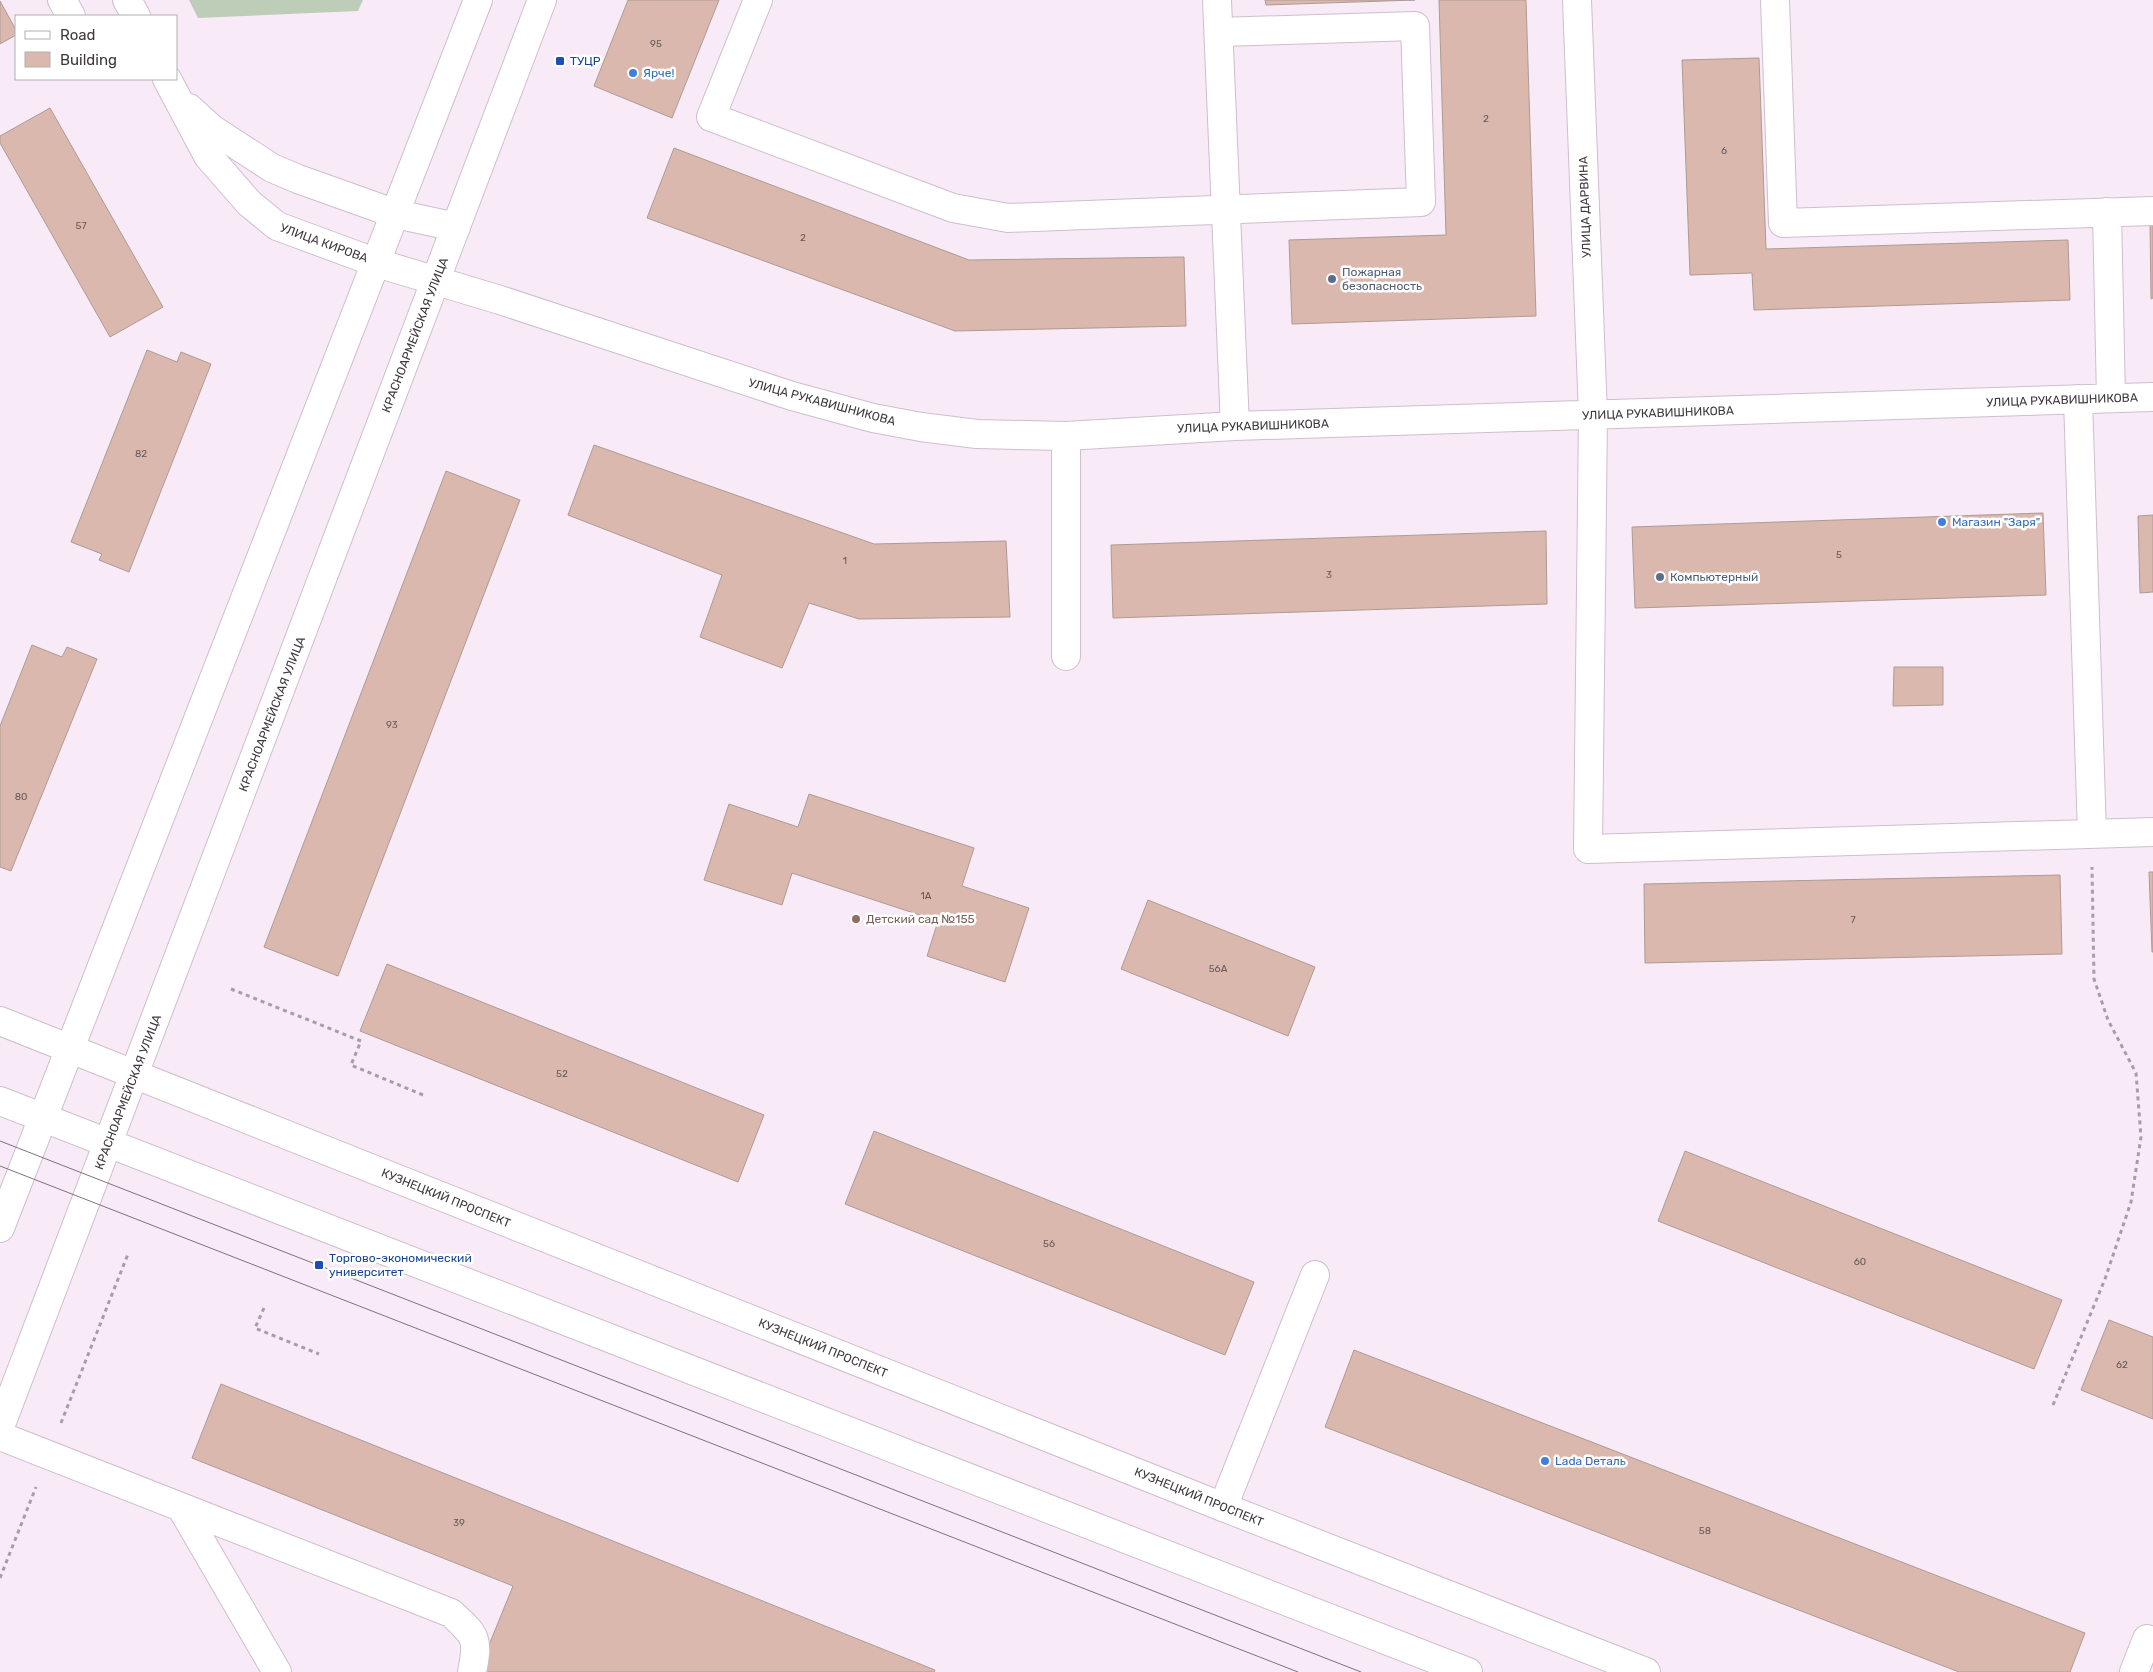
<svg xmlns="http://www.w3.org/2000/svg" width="2153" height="1672" font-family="Rubik,sans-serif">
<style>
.green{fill:#bdcdb8}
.building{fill:#dab8ad;stroke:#ad9b95}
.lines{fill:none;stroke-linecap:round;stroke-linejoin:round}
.minor-casing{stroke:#cdbfcc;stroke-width:30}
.major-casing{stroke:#cdbfcc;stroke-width:30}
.path{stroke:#a79da7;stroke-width:3;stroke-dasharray:4 4;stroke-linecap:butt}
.minor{stroke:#fff;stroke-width:28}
.major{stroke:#fff;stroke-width:28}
.tram{stroke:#7d747c;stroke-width:1}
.transit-dot{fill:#1a4fb4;stroke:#fff;stroke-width:2}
.shop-dot{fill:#3f7fe0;stroke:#fff;stroke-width:2}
.service-dot{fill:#5c6f8a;stroke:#fff;stroke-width:2}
.education-dot{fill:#8d6e63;stroke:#fff;stroke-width:2}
.labels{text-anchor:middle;stroke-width:5;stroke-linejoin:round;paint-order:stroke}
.number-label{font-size:10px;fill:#66595a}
.transit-label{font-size:12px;fill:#164399;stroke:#fff;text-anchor:start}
.shop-label{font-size:12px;fill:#366cbe;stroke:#fff;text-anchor:start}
.street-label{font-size:12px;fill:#3f393f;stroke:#fff}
.service-label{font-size:12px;fill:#4e5e75;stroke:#fff;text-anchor:start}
.education-label{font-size:12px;fill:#785e54;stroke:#fff;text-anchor:start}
</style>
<rect width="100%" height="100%" fill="#f8eaf7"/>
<!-- green -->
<path class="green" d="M189 0H363L358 11 198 18Z"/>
<!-- building -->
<path class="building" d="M628 0H719L672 118 594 86Z
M1265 0H1415L1266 5Z
M1439 0H1526L1536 316 1292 324 1289 240 1446 235Z
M0 1 16 30V35L0 44Z
M1759 58 1766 249 2068 240 2070 300 1754 310 1752 273 1690 275 1682 60Z
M50 108 163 307 110 337 0 143V136Z
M674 148 969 260 1184 257 1186 326 955 331 647 218Z
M2150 222H2153V298L2151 299Z
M147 350 177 362 181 352 211 364 129 572 99 560 102 554 71 542Z
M594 445 874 544 1006 541 1010 617 859 619 809 603 782 668 700 637 722 575 568 515Z
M446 471 520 500 338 976 264 947Z
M2043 513 2046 595 1635 608 1632 527Z
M2153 515V592L2140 593 2138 516Z
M1546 531 1547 604 1113 618 1111 545Z
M32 645 62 657 67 647 97 659 11 871 0 867V726Z
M1894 667H1943V705L1893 706Z
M809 794 974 848 962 886 1029 908 1005 982 927 956 938 921 792 873 782 905 704 880 729 804 798 827Z
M2149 872H2153V952H2152Z
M2060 875 2062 954 1645 963 1644 884Z
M1148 900 1315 967 1288 1036 1121 969Z
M387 964 764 1115 738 1182 360 1031Z
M874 1131 1254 1282 1225 1355 845 1204Z
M1685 1151 2062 1300 2034 1369 1658 1221Z
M2109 1320 2153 1337V1419L2081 1390Z
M1354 1350 2085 1633 2070 1672H1959L1325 1427Z
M221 1384 935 1670 934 1672H478L513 1586 192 1458Z"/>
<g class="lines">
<!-- minor casing -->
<g class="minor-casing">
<path id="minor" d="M62 0 71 16
M127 0 136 16
M758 0 711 117 953 208 1008 218 1421 202 1415 26 1219 32
M1217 0 1235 426
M1577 0 1593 415 1588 849 2153 832
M1775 0 1783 223 2153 211
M167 79 208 156 249 203 277 226 377 263 500 300 792 396 873 418 921 427 977 434 1066 436 1235 426 2153 397
M189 108 212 129 272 168 298 179 396 214 456 227
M2107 212 2111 398
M2078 399 2092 834
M1066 656V436
M0 1436 451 1613C476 1636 479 1638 472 1672
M181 1507 277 1672
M1223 1507 1315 1275
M2134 1672 2147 1639"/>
</g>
<!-- major casing -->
<g class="major-casing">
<path id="major" d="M0 1021 1223 1507 1646 1672
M0 1101 1468 1672
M0 1228 478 0
M0 1427 542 0"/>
</g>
<!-- path -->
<path class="path" d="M231 989 361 1041 351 1065 423 1095
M264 1308 255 1328 319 1354
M2053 1405 2105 1279 2131 1202 2141 1137 2136 1073 2108 1020 2094 979 2092 867
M61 1423 128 1254
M0 1578 36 1487"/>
<!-- minor -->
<use href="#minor" class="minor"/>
<!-- major -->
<use href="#major" class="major"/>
<!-- tram -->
<path class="tram" d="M0 1141 1361 1672
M0 1166 1298 1672"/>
</g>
<!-- markers -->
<g class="transit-dot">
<rect x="555" y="56" width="10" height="10" rx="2.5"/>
<rect x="314" y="1260" width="10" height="10" rx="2.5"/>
</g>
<g class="shop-dot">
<circle cx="633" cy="73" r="5"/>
<circle cx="1942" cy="522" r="5"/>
<circle cx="1545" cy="1461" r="5"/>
</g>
<g class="service-dot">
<circle cx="1332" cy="279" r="5"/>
<circle cx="1660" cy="577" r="5"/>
</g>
<circle class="education-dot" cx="856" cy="919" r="5"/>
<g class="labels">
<!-- number labels -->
<g class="number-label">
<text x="656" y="47">95</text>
<text x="1486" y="122">2</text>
<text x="1724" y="154">6</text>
<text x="81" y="229">57</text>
<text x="803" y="241">2</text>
<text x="141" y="457">82</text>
<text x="1839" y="558">5</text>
<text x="845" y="564">1</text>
<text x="1329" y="578">3</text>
<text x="392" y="728">93</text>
<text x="21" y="800">80</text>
<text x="926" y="899">1А</text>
<text x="1853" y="923">7</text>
<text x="1218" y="972">56А</text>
<text x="562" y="1077">52</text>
<text x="1049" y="1247">56</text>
<text x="1860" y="1265">60</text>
<text x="2122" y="1368">62</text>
<text x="459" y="1526">39</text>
<text x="1705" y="1534">58</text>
</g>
<!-- transit labels -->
<g class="transit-label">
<text x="570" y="65">ТУЦР</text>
<text x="329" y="1262">Торгово-экономический<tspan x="329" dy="14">университет</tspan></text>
</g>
<!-- shop labels -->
<g class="shop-label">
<text x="643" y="77">Ярче!</text>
<text x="1952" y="526">Магазин "Заря"</text>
<text x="1555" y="1465">Lada Dеталь</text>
</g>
<!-- street labels -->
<g class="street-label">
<text transform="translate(1585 207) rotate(-92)" y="4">УЛИЦА ДАРВИНА</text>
<text transform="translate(324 243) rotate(20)" y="4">УЛИЦА КИРОВА</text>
<text transform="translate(415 335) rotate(-69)" y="4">КРАСНОАРМЕЙСКАЯ УЛИЦА</text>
<text transform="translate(2062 400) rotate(-2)" y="4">УЛИЦА РУКАВИШНИКОВА</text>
<text transform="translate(822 402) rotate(15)" y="4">УЛИЦА РУКАВИШНИКОВА</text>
<text transform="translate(1658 413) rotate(-2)" y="4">УЛИЦА РУКАВИШНИКОВА</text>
<text transform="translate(1253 426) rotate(-2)" y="4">УЛИЦА РУКАВИШНИКОВА</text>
<text transform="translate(272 714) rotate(-69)" y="4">КРАСНОАРМЕЙСКАЯ УЛИЦА</text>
<text transform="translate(128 1092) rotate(-69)" y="4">КРАСНОАРМЕЙСКАЯ УЛИЦА</text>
<text transform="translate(446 1198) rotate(22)" y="4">КУЗНЕЦКИЙ ПРОСПЕКТ</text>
<text transform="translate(823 1348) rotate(22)" y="4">КУЗНЕЦКИЙ ПРОСПЕКТ</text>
<text transform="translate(1199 1497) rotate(22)" y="4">КУЗНЕЦКИЙ ПРОСПЕКТ</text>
</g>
<!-- service labels -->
<g class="service-label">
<text x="1342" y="276">Пожарная<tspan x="1342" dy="14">безопасность</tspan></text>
<text x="1670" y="581">Компьютерный</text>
</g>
<!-- education labels -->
<g class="education-label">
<text x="866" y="923">Детский сад №155</text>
</g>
</g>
<!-- legend -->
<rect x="15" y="15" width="162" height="65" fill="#ffffff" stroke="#b2b0b2"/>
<rect x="25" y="31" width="25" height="8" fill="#ffffff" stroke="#b2b0b2"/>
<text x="60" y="40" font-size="15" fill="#3f393f">Road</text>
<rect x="25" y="52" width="25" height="15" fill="#dab8ad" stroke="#b2b0b2"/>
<text x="60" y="65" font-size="15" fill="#3f393f">Building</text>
</svg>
